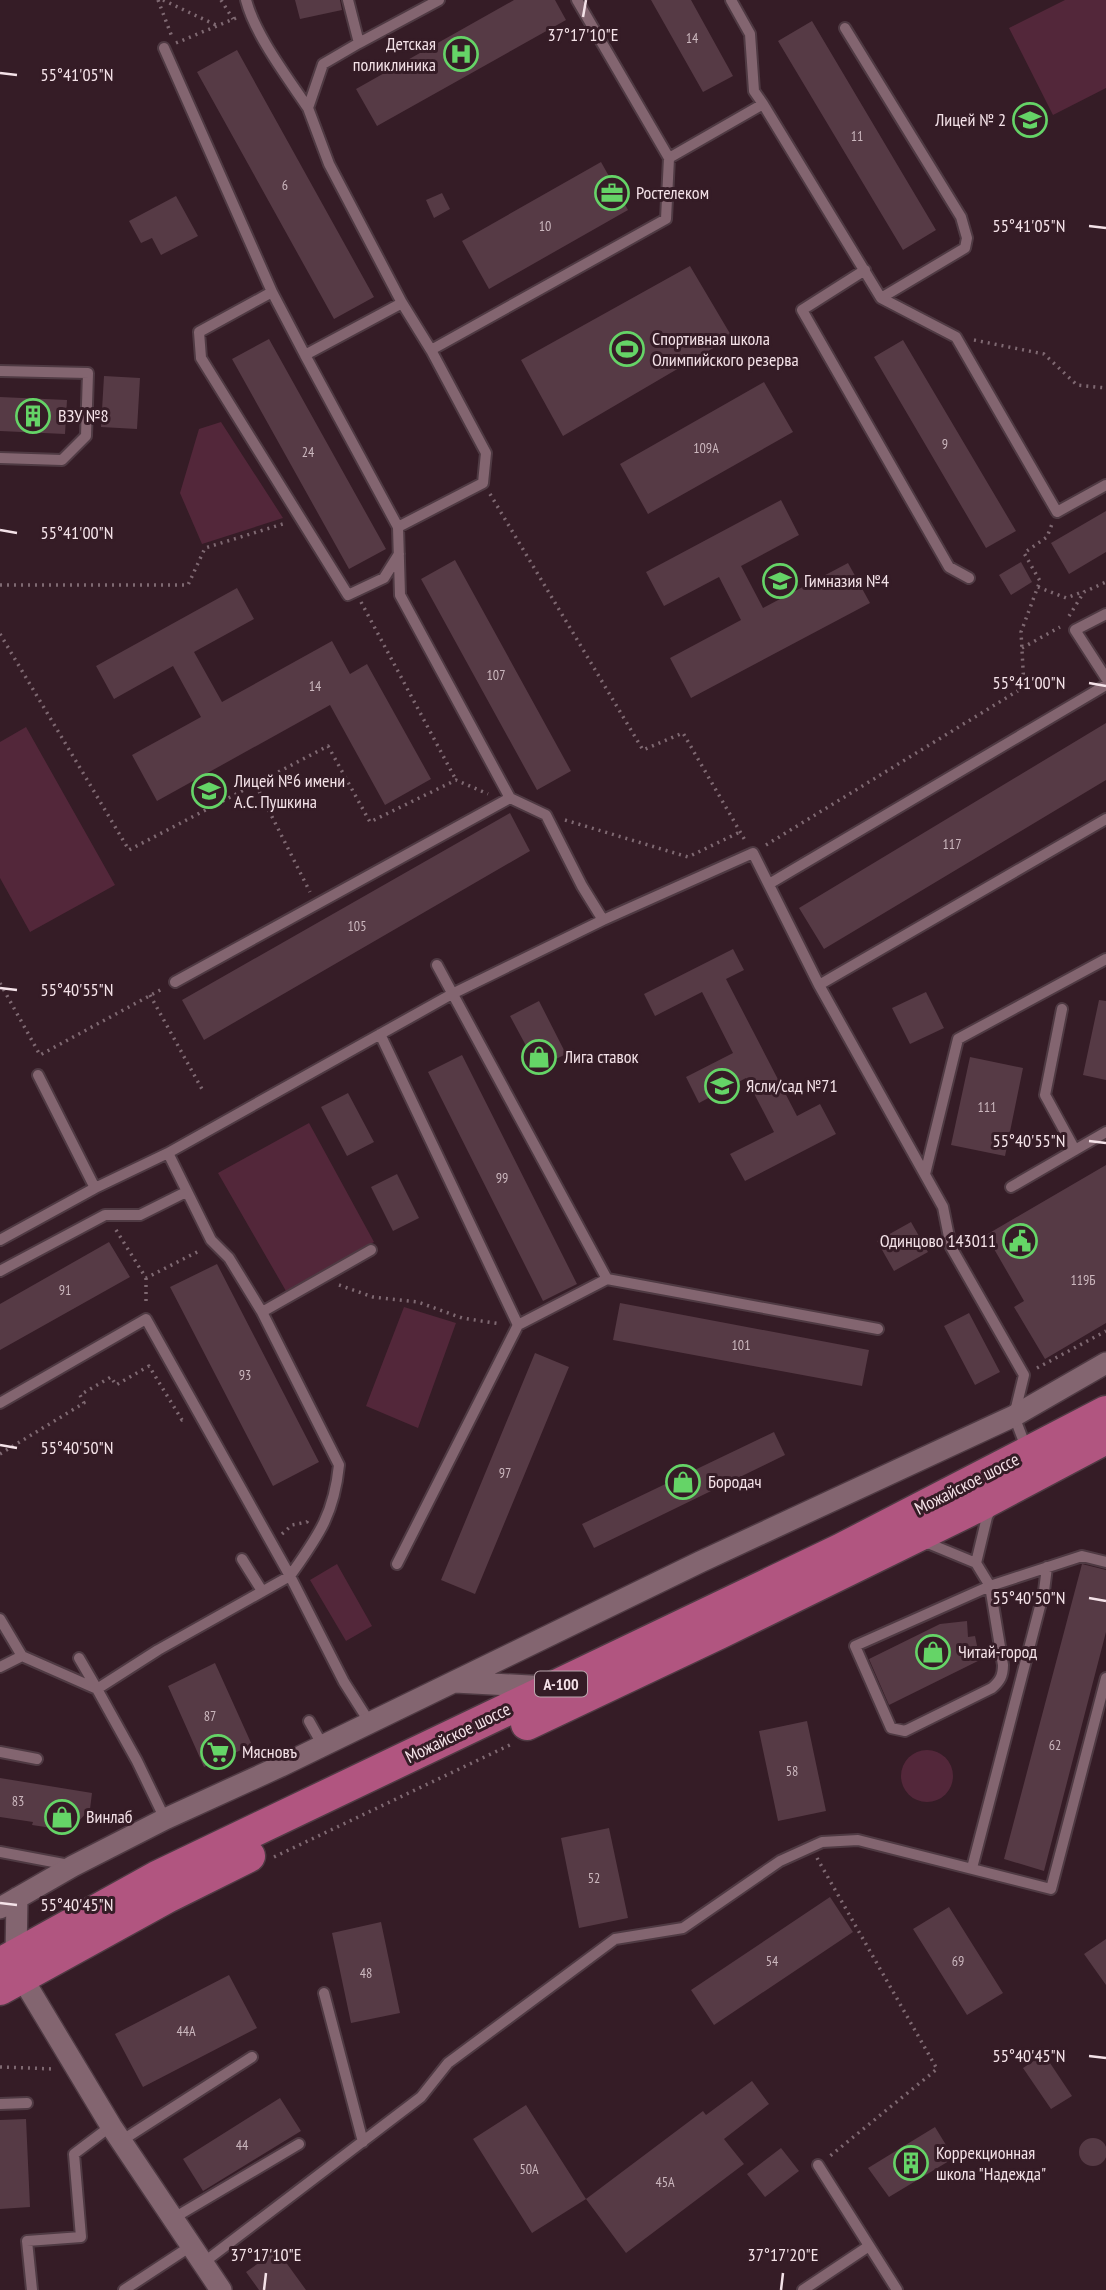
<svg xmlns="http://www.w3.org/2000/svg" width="1106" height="2290" font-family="'PT Sans Narrow',sans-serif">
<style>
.green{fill:#53273a}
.building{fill:#563a45}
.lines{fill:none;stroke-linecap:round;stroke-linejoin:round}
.lane-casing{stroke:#4f3a43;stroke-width:14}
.street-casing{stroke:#4f3a43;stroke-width:24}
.primary-casing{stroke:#4f3a43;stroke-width:35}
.path{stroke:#7f6972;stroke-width:3.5;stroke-dasharray:2 5;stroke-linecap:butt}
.lane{stroke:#836570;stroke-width:10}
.street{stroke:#836570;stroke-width:21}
.primary{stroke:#b15580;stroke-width:32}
.ticks{fill:none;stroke:#f4e2e8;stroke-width:2.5}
.labels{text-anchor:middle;stroke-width:6;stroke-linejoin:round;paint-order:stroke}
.number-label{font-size:14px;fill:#ccb8bf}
.shield{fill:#351c26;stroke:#bba7ae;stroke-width:2}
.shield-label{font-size:16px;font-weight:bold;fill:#f4e2e8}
.poi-label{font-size:18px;fill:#f4e2e8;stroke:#351c26;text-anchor:start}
.street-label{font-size:18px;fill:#f4e2e8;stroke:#351c26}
.ticks-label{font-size:18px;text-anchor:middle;fill:#f4e2e8;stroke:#351c26;stroke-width:6;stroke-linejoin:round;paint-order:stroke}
</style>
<rect width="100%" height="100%" fill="#351c26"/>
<!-- green -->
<path class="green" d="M1065 0H1106V88L1053 115 1009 28Z
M221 422 283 518 202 544 180 493 199 429Z
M26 727 115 885 30 932 0 878V742Z
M309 1123 374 1242 286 1291 218 1173Z
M404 1307 456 1323 418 1428 366 1406Z
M337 1564 372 1626 346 1641 310 1580Z
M901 1776a26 26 0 1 1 52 0a26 26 0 1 1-52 0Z"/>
<!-- building -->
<path class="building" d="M295 0H340L342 10 300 19Z
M514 0H555L566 20 377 126 356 89Z
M651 0H691L733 76 703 92Z
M812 21 936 230 903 250 778 41Z
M237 50 374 297 334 319 197 72Z
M601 162 628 210 489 289 462 241Z
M442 193 450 209 434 218 426 200Z
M176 196 198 236 161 255 152 238 141 243 129 221Z
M690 266 732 337 563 436 521 360Z
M269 339 386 549 349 569 232 359Z
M903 340 1016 531 986 548 874 357Z
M104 376 140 378 137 429 101 427Z
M764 382 793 432 648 514 620 464Z
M0 397 67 400 65 434 0 431Z
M781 500 799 535 741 566 763 608 848 563 870 603 691 698 670 658 741 620 719 577 664 606 646 572Z
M1106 511V552L1069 574 1051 543Z
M455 560 571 771 537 790 421 579Z
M1021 562 1032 582 1011 595 999 575Z
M237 588 254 619 194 652 222 702 332 641 350 674 367 664 431 779 385 805 330 705 157 801 132 755 201 717 173 666 114 699 96 666Z
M1106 723V780L824 949 799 908Z
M510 813 530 851 204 1040 182 1000Z
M733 949 744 970 726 979 797 1116 820 1104 836 1134 745 1181 730 1154 774 1132 746 1078 699 1103 686 1077 733 1053 702 992 655 1016 644 994Z
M926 992 944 1028 910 1044 892 1008Z
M1099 1000 1106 1001V1080L1083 1075Z
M539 1001 566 1054 538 1068 510 1016Z
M462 1055 577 1284 543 1301 428 1072Z
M970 1057 1023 1068 1005 1156 951 1145Z
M348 1093 374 1142 347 1156 321 1107Z
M1106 1165V1323L1045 1359 1014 1307 1024 1301 986 1235Z
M397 1174 419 1218 393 1231 371 1187Z
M911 1222 928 1252 894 1271 877 1241Z
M109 1242 130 1277 0 1350V1304Z
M217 1264 319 1462 273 1486 170 1287Z
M620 1303 869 1350 862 1386 613 1340Z
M969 1313 1000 1372 975 1385 944 1326Z
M535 1353 569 1367 475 1594 441 1580Z
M774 1432 785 1455 594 1548 582 1524Z
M1082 1564 1106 1570V1632L1044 1871 1004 1859Z
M967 1621 968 1637 975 1636 980 1660 889 1705 869 1659 940 1624Z
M215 1663 252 1745 204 1767 168 1686Z
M807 1721 826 1811 778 1821 759 1731Z
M0 1778 92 1793 90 1809 78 1822 59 1829 32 1825 33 1822 0 1817Z
M609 1828 628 1918 579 1928 561 1838Z
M830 1897 853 1932 714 2025 691 1990Z
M949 1907 1003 1993 967 2015 913 1929Z
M381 1922 400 2013 351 2023 332 1933Z
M1106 1939V1985L1084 1954Z
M229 1975 257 2028 143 2087 115 2034Z
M1044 2054 1072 2096 1051 2109 1023 2068Z
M752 2081 769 2104 724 2139 744 2164 626 2253 586 2199 703 2111 706 2115Z
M280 2098 301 2131 203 2191 183 2159Z
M526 2105 586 2199 532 2233 473 2139Z
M26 2119 30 2207 0 2209V2120Z
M935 2127 954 2158 889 2197 868 2168Z
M1079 2152a14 14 0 1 1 28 0a14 14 0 1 1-28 0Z
M781 2148 799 2171 765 2197 747 2174Z
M277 2250 306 2290H259L246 2272Z"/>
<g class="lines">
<!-- lane casing -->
<g class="lane-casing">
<path id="lane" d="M246 0C255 35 288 78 308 108
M348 0 359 43 323 64 308 108 329 164 402 303 431 350 486 453 483 483 398 527 400 595 510 798 546 815 582 886 603 920
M577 0 669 158 763 104 881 298 956 337 1057 512 1106 485
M731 0 750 34 754 91 763 104
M845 28 961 217 967 238 965 248 881 298
M359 43 439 0
M164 48 272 292
M865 270 802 310 949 567 969 578
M431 350 666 219 669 158
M305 355 398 527
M0 371 88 373 86 436 62 460 0 458
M399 554 384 578 348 595 201 358 199 332 272 292 305 355 402 303
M1106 614 1075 630 1106 678
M769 884 1106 685
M175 982 510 798
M819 985 1106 819
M1062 1009 1045 1095 1075 1150
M380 1034 518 1325 607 1279 437 965
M38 1075 95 1188
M168 1153 211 1240 229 1258 262 1312
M925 1174 958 1039 1106 959
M1011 1187 1106 1132
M0 1240 95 1188 168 1153 452 994 603 920 753 853 819 985 943 1207 951 1247 1024 1375 1014 1416 1027 1450
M0 1271 105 1215H140L186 1192
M607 1279 878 1329
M0 1403 146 1319 290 1576C318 1536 334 1515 339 1465L262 1312 371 1250
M921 1544H930L976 1563 990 1586 1082 1556 1106 1562
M242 1559 262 1591
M976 1563 987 1517 991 1509
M397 1564 518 1325
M990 1586 1003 1665C1003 1676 1000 1681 992 1688L905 1731 891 1728 855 1646Z
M0 1619 22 1656 97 1689
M79 1658 97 1689
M0 1667 22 1656
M309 1721 323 1746
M0 1752 37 1759
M165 1819 137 1761 97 1689 158 1650 290 1576 344 1682 370 1723
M0 1852 69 1865
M972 1868 1044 1591 1047 1567
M324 1993 363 2142
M0 2104 27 2103
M121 2141 252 2057
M818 2165 897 2290
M172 2219 299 2144
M203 2263 421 2097 448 2063 615 1939 683 1928 780 1861 822 1842 858 1840 1051 1889 1106 1678
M32 2290 27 2241 81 2237 74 2154 111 2126
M124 2290 191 2246
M803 2290 869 2246"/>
</g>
<!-- street casing -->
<g class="street-casing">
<path id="street" d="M455 1682 548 1687
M17 1898 16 1955 21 1976 111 2126 221 2290
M0 1908 73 1866 165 1819 281 1766 700 1562 1014 1416 1106 1363"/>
</g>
<!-- primary casing -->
<g class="primary-casing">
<path id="primary" d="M527 1724 719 1633 972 1509 1106 1438
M0 1964 157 1877 840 1550 1106 1412
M0 1989 167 1897 249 1856"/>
</g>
<!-- path -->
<path class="path" d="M158 0 172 37
M163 0 218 26
M221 0 233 19
M176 43 236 18
M974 340 1044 354 1077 385 1106 388
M490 494 643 750 683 733 746 842
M0 585H188L205 548 286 523
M1038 587 1066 598 1082 592
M361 602 456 780
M1069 616 1084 592 1106 582
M0 634 129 850 328 746 370 822 456 780 488 794
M1022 648 1060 627
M256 785 310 892
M565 820 688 857 740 832
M766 845 1024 687 1021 632 1040 581 1024 553 1047 537 1052 524
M0 983 40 1055 164 988
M150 995 203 1091
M116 1230 146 1278 201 1250
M146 1278V1304
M339 1285 373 1297 418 1302 462 1318 501 1324
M1037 1368 1106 1331
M0 1454 84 1403 80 1395 111 1377 116 1385 149 1366 182 1420 185 1419
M282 1534 292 1525 307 1522 308 1520
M274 1857 514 1743
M817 1858 937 2069 830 2156
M0 2067 54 2069"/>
<!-- lane -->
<use href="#lane" class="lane"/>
<!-- street -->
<use href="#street" class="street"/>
<!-- primary -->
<use href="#primary" class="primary"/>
</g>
<!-- ticks -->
<path class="ticks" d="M583 17 586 0M0 73 17 75M1089 226 1106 228M0 530 17 533M1089 683 1106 686M0 988 17 990M1089 1141 1106 1143M0 1445 17 1448M1089 1598 1106 1601M0 1903 17 1905M1089 2056 1106 2058M264 2290 266 2273M781 2290 783 2273"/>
<!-- icons -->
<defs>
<g id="hospital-ring" transform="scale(1.75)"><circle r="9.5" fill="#351c26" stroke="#65d467" stroke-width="1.5"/><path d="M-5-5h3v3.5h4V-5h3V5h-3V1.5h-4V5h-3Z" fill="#65d467"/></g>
<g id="school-ring" transform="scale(1.75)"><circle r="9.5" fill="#351c26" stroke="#65d467" stroke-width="1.5"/><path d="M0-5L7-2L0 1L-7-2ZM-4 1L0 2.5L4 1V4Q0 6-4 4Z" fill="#65d467"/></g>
<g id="office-ring" transform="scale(1.75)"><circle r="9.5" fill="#351c26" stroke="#65d467" stroke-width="1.5"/><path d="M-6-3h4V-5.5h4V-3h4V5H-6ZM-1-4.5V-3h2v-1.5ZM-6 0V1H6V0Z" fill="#65d467"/></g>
<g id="stadium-ring" transform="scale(1.75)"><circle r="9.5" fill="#351c26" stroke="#65d467" stroke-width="1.5"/><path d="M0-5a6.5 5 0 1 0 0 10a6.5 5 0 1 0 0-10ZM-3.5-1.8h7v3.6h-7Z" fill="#65d467"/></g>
<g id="building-ring" transform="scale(1.75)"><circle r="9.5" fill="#351c26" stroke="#65d467" stroke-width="1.5"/><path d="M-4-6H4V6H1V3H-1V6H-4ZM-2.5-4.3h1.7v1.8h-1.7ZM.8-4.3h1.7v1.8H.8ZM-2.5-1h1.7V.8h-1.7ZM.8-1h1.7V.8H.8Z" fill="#65d467"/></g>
<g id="shop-ring" transform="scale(1.75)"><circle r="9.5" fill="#351c26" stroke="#65d467" stroke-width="1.5"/><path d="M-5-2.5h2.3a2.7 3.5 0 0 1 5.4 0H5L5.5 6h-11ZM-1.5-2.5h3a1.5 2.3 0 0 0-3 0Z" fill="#65d467"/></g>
<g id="civic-ring" transform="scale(1.75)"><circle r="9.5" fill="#351c26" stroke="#65d467" stroke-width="1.5"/><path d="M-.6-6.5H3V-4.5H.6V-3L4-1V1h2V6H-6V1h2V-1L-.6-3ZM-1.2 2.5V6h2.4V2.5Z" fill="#65d467"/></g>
<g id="supermarket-ring" transform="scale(1.75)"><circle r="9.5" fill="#351c26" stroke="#65d467" stroke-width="1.5"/><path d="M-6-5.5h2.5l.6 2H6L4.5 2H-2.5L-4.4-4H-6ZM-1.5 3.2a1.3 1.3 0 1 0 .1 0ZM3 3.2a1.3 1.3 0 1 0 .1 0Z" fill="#65d467"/></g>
</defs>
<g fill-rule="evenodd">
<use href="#hospital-ring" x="461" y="54"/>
<use href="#school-ring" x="1030" y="120"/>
<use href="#office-ring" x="612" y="193"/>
<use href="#stadium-ring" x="627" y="349"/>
<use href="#building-ring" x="33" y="416"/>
<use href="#school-ring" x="780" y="581"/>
<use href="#school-ring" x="209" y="791"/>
<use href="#shop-ring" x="539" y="1057"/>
<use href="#school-ring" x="722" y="1086"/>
<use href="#civic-ring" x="1020" y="1241"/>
<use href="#shop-ring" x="683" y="1482"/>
<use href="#shop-ring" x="933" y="1652"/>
<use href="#supermarket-ring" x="218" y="1752"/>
<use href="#shop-ring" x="62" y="1817"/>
<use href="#building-ring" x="911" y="2163"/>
</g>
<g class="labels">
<!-- number labels -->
<g class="number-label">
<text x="692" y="43">14</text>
<text x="857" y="141">11</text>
<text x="285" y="190">6</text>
<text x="545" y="231">10</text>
<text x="945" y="449">9</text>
<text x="706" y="453">109А</text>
<text x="308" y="457">24</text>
<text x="496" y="680">107</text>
<text x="315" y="691">14</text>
<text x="952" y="849">117</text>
<text x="357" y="931">105</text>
<text x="987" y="1112">111</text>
<text x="502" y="1183">99</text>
<text x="1083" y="1285">119Б</text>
<text x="65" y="1295">91</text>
<text x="741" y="1350">101</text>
<text x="245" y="1380">93</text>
<text x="505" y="1478">97</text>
<text x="210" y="1721">87</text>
<text x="1055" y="1750">62</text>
<text x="792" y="1776">58</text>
<text x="18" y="1806">83</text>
<text x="594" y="1883">52</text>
<text x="772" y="1966">54</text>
<text x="958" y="1966">69</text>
<text x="366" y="1978">48</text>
<text x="186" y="2036">44А</text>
<text x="242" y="2150">44</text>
<text x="529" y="2174">50А</text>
<text x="665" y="2187">45А</text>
</g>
<!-- shield labels -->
<rect class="shield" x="535" y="1671.5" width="52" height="25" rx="5"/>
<g class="shield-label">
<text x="561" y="1690">А-100</text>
</g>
<!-- poi labels -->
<g class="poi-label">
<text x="436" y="50" text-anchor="end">Детская<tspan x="436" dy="21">поликлиника</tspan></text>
<text x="1006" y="126" text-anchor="end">Лицей № 2</text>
<text x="636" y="199">Ростелеком</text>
<text x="652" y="345">Спортивная школа<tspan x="652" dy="21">Олимпийского резерва</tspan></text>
<text x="58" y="422">ВЗУ №8</text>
<text x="804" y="587">Гимназия №4</text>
<text x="234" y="787">Лицей №6 имени<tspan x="234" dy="21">А.С. Пушкина</tspan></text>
<text x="564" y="1063">Лига ставок</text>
<text x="746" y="1092">Ясли/сад №71</text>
<text x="996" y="1247" text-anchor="end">Одинцово 143011</text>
<text x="708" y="1488">Бородач</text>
<text x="958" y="1658">Читай-город</text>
<text x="242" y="1758">Мясновъ</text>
<text x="86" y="1823">Винлаб</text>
<text x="936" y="2159">Коррекционная<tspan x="936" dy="21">школа "Надежда"</tspan></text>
</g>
<!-- street labels -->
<g class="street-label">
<text transform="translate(967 1484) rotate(-27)" y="6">Можайское шоссе</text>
<text transform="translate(458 1733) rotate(-26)" y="6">Можайское шоссе</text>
</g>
</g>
<g class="ticks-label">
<text x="583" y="41">37°17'10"E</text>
<text x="77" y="81">55°41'05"N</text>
<text x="1029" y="232">55°41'05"N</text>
<text x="77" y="539">55°41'00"N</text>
<text x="1029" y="689">55°41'00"N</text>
<text x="77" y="996">55°40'55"N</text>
<text x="1029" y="1147">55°40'55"N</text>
<text x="77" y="1454">55°40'50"N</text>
<text x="1029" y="1604">55°40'50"N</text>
<text x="77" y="1911">55°40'45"N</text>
<text x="1029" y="2062">55°40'45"N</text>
<text x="266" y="2261">37°17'10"E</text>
<text x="783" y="2261">37°17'20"E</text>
</g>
</svg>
